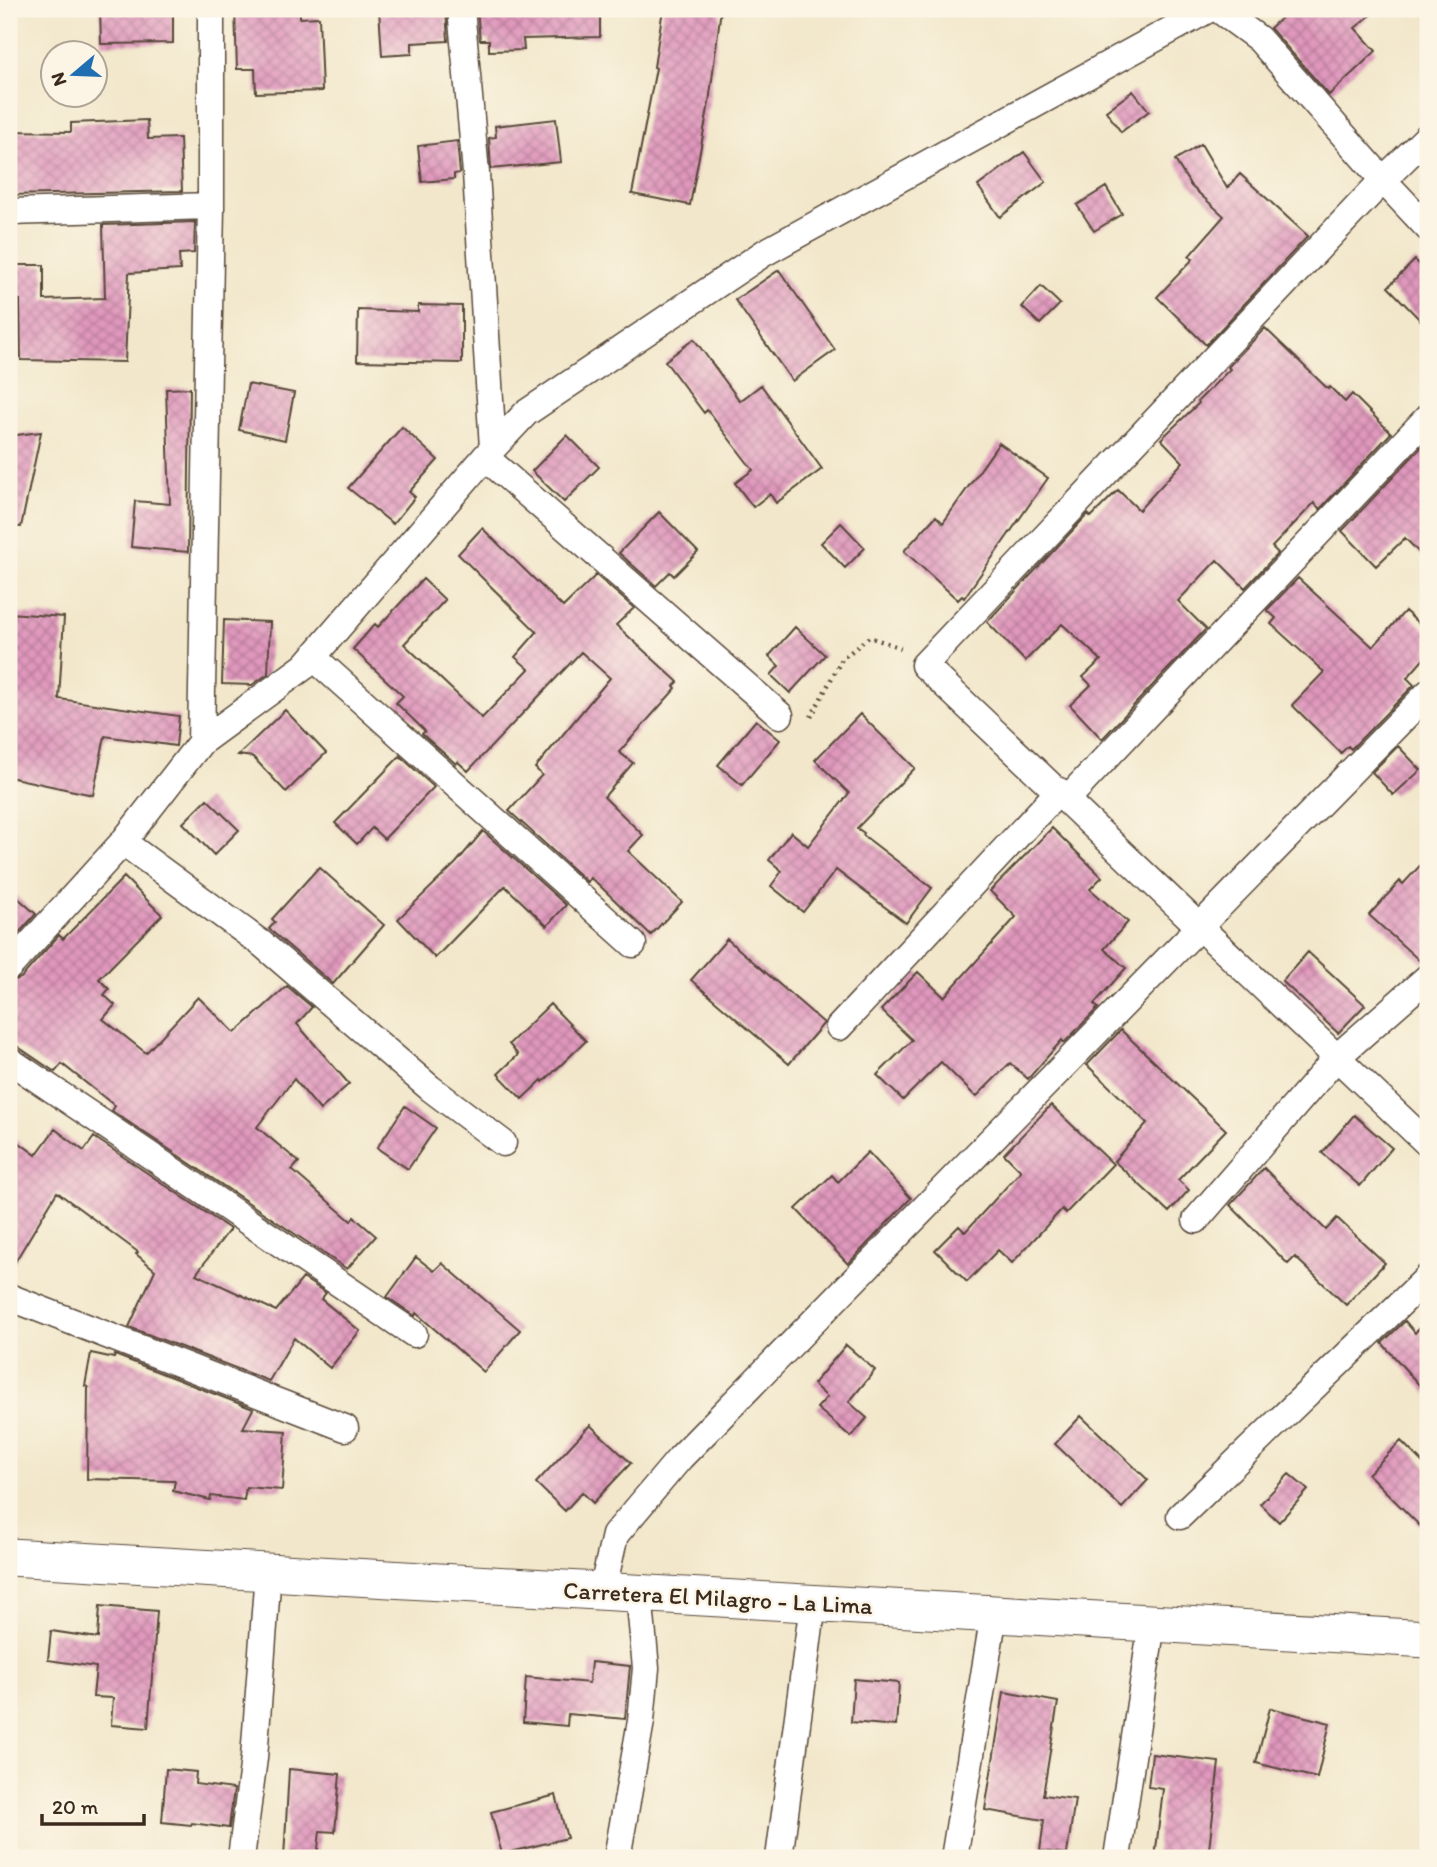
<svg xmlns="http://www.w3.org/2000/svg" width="1437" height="1867" font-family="Itim,sans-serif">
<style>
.building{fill:url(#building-cross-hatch)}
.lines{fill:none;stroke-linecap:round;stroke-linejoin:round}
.minor-casing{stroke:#564638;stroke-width:29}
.secondary-casing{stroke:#564638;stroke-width:39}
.path{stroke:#564638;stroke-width:4.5;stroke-dasharray:2 5;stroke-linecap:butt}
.minor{stroke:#fff;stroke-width:26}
.secondary{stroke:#fff;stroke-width:37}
.labels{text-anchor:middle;stroke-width:5;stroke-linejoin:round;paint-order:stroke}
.street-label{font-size:24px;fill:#3b2a1e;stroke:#fcf5e5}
</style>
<defs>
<pattern id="building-cross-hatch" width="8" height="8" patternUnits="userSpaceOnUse" patternTransform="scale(1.75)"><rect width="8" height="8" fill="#e098bd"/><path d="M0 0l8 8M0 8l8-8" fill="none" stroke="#b77c99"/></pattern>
</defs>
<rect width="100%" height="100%" fill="#fcf5e5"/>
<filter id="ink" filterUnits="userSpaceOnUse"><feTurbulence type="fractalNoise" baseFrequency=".0143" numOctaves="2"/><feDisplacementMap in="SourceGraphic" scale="14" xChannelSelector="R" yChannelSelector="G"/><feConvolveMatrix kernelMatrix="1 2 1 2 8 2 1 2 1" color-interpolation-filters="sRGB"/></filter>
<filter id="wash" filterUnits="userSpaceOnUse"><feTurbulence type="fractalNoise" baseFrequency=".00686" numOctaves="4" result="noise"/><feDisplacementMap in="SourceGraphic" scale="28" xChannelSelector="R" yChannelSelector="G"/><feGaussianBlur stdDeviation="1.57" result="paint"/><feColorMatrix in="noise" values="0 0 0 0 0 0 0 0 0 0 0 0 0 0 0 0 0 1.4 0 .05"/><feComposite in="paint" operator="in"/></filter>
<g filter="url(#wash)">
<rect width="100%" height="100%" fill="#f2e7cb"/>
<g id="blocks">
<!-- building -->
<path class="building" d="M100 9H173V43L101 44Z
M235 9H300V18L319 17 322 91 256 93 255 69H237Z
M379 9H446L448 41 412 43V54L382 56Z
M477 9H600V37L523 39 524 50 489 51V40H480Z
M663 9H721L709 103 690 205 632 194 656 68 654 67Z
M1291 9H1378L1355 28 1376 51 1329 95 1270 28Z
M1133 91 1149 111 1121 132 1106 111Z
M556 119 561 162 491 169 489 138 496 137 495 126Z
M147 120 148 139 180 138 182 191 9 195V131L71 132V123Z
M457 141 460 173 454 174V179L422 182 418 146Z
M1201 144 1227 188 1240 174 1308 236 1206 345 1157 297 1193 259 1189 256 1224 216 1191 186 1175 160Z
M1024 152 1046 182 1000 217 978 186Z
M1106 187 1122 214 1094 231 1077 205Z
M195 222 194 253 179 254 180 270 129 273 125 362 21 360 20 300H9V265H44V300L105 298 103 225Z
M1415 260 1428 273V328L1388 287Z
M779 270 835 350 792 381 735 300Z
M1041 286 1060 304 1040 324 1022 307Z
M418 305 462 306V363L357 361 358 310 418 312Z
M1265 328 1328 389 1330 387 1345 402 1352 394 1391 433 1320 509 1314 503 1272 547 1278 553 1245 588 1217 560 1178 601 1206 629 1102 739 1070 705 1091 685 1083 677 1101 660 1062 624 1025 661 987 622 1088 514 1091 517 1118 490 1139 510 1183 462 1161 439 1199 403 1198 401 1230 369 1228 367Z
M694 339 740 401 761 385 822 469 776 503 770 494 753 507 735 483 753 470 707 410 704 413 665 361Z
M248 384 294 393 285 440 239 430Z
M190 388 188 552 131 547 135 501 170 504 166 389Z
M402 427 438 460 409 492 415 497 393 524 348 488Z
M41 432 21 527 9 526V436Z
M567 435 599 467 564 502 532 471Z
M1428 440V562L1405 538 1376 566 1342 531Z
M999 443 1048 478 964 598 962 596 958 600 904 551 936 516 943 523Z
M659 512 698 552 674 576 670 572 656 586 619 553Z
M841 523 865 548 845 568 821 543Z
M482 528 563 607 596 575 634 608 616 625 678 682 674 686 676 688 619 752 633 763 604 797 643 835 628 851 682 902 651 935 597 883 590 878 587 882 509 811 542 775 535 768 610 678 581 652 468 771 458 762 456 764 422 734 425 731 396 703 403 696 353 649 375 624 378 627 423 579 445 600 404 644 482 718 529 669 515 657 537 632 458 554Z
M1298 578 1373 647 1405 611 1428 632V654L1407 678 1414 685 1351 749 1348 746 1341 753 1292 705 1324 672 1271 624 1276 618 1267 610Z
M9 613 64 617 59 699 179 716 176 746 105 736 93 795 9 777Z
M224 620 270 622 268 674 252 685 222 684Z
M795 627 825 655 790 693 771 675 779 666 769 656Z
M285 710 326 753 286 792 253 757 238 755Z
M860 714 915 768 857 828 864 833 863 835 932 888 906 923 836 870 803 912 771 886 782 871 769 860 791 832 808 846 849 793 815 760Z
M756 720 780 740 742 785 718 765Z
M1398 746 1421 770 1393 795 1372 772Z
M400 756 434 787 384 839 372 828 357 844 335 823Z
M207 799 239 830 214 855 183 823Z
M1052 828 1102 877 1090 889 1128 922 1104 949 1126 968 1094 1004 1098 1008 1064 1043 1062 1040 1028 1079 1010 1063 976 1097 941 1062 903 1100 877 1075 912 1040 881 1010 918 972 944 997 1016 917 990 891Z
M483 831 566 905 547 926 505 886 435 958 398 919 456 863Z
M1428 857V962L1422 963 1369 915 1400 881 1403 884Z
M319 867 384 925 333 984 269 929 275 922 272 919Z
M124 877 162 915 99 979 109 989 104 995 115 1005 103 1019 146 1053 198 997 235 1033 287 986 312 1007 297 1024 349 1084 320 1110 294 1079 257 1127 299 1162 292 1170 351 1221 354 1217 376 1236 347 1269 112 1111 115 1106 62 1064 55 1072 18 1047 9 1044V982L21 978 59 935 63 939Z
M9 890 36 914 9 944Z
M727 939 824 1023 789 1064 691 980Z
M1308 952 1365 1005 1338 1033 1282 981Z
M550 1004 586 1041 543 1082 542 1080 522 1099 498 1074 518 1055 509 1044Z
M1121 1030 1226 1130 1178 1180 1189 1190 1169 1212 1114 1161 1147 1123 1087 1065Z
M1051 1105 1113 1164 1066 1213 1062 1209 1012 1263 998 1250 967 1282 935 1250 959 1226 965 1232 1021 1171 1004 1154Z
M405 1106 436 1128 408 1169 377 1148Z
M1354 1115 1392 1148 1360 1186 1322 1153Z
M55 1129 84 1151 94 1137 230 1229 196 1274 276 1311 303 1278 326 1293 321 1299 360 1331 330 1368 294 1338 269 1381 129 1327 155 1270 136 1254 138 1252 57 1192 9 1272V1135L36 1155Z
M868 1152 911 1198 848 1264 796 1209 832 1175 838 1182Z
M1264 1168 1326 1230 1337 1218 1385 1263 1346 1305 1295 1257 1288 1264 1230 1205Z
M416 1257 434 1271 442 1263 520 1330 484 1372 416 1313 415 1316 387 1297Z
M1428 1318V1395L1382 1343 1405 1321 1415 1333Z
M846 1345 875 1370 849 1402 867 1418 851 1437 817 1408 827 1397 813 1384Z
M91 1353 114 1358 115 1355 253 1409 243 1428 286 1431 282 1490 246 1487 244 1500 211 1496 210 1500 173 1491 175 1481 87 1479 88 1387 85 1386Z
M1081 1416 1148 1480 1122 1508 1055 1444Z
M590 1425 631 1463 593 1503 582 1492 565 1511 536 1483Z
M1401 1441 1428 1468V1534L1368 1474Z
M1289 1474 1308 1490 1279 1522 1260 1504Z
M100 1606 157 1611 148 1728 111 1725 113 1698 93 1697 96 1667 48 1660 51 1631 98 1638Z
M591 1662 630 1666 625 1719 568 1714 567 1726 523 1722 526 1677 589 1683Z
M854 1679 899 1683 896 1726 851 1722Z
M1004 1692 1058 1702 1043 1795 1075 1799 1067 1854 1040 1851 1044 1820 985 1810Z
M1270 1708 1330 1723 1317 1778 1256 1763Z
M1152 1754 1219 1762 1208 1858H1155L1163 1789 1148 1787Z
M166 1769 196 1772 195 1784 234 1789 229 1828 192 1823 191 1825 162 1822Z
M289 1769 340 1774 335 1832 320 1831 317 1858H284Z
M556 1795 567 1838 502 1854 491 1812Z"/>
</g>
</g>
<g filter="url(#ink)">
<use href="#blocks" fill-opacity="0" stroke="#564638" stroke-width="2"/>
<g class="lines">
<!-- minor casing -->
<g class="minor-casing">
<path id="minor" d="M461 9 476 173 493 448
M1218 9 1259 39 1383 180 1428 228
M1428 136 1383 180 924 665 1428 1144
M9 212 211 206
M485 457 780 715
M313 657 633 944
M201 742 211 206V9
M1067 799 1428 417
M123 842 262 944 430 1088 503 1143
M9 967 123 842 201 742 305 666 493 448 526 413 764 253 1209 9
M839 1027 1059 791
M9 1060 414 1334
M1196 1220 1337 1057 1428 977
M9 1297 345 1428
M1180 1516 1428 1277
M602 1592 615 1535 680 1458 1428 693
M241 1858 254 1758 268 1572
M617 1858 641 1721 646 1668 639 1594
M779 1858 813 1604
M954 1858 994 1614
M1117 1858 1152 1623"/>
</g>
<!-- secondary casing -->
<g class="secondary-casing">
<path id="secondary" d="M9 1557 1428 1639"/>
</g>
<!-- path -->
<path class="path" d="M811 717 842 659 869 637 901 648"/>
<!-- minor -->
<use href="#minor" class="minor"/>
<!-- secondary -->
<use href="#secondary" class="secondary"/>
</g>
</g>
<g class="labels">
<!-- street labels -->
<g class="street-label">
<text transform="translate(718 1598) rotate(3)" y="8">Carretera El Milagro - La Lima</text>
</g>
</g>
<!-- margin -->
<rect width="1437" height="1867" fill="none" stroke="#fcf5e5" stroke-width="35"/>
<!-- north arrow -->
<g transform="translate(74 74) rotate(251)"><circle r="33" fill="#fcf5e5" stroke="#afa495" stroke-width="2"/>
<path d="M0-5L12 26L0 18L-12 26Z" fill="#1f6fb2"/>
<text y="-10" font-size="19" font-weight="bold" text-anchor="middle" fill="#3b2a1e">N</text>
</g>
<!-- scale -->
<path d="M42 1814v10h102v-10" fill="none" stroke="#3b2a1e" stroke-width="3.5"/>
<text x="52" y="1814" font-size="21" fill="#3b2a1e" stroke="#fcf5e5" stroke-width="5" paint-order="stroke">20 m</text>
</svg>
